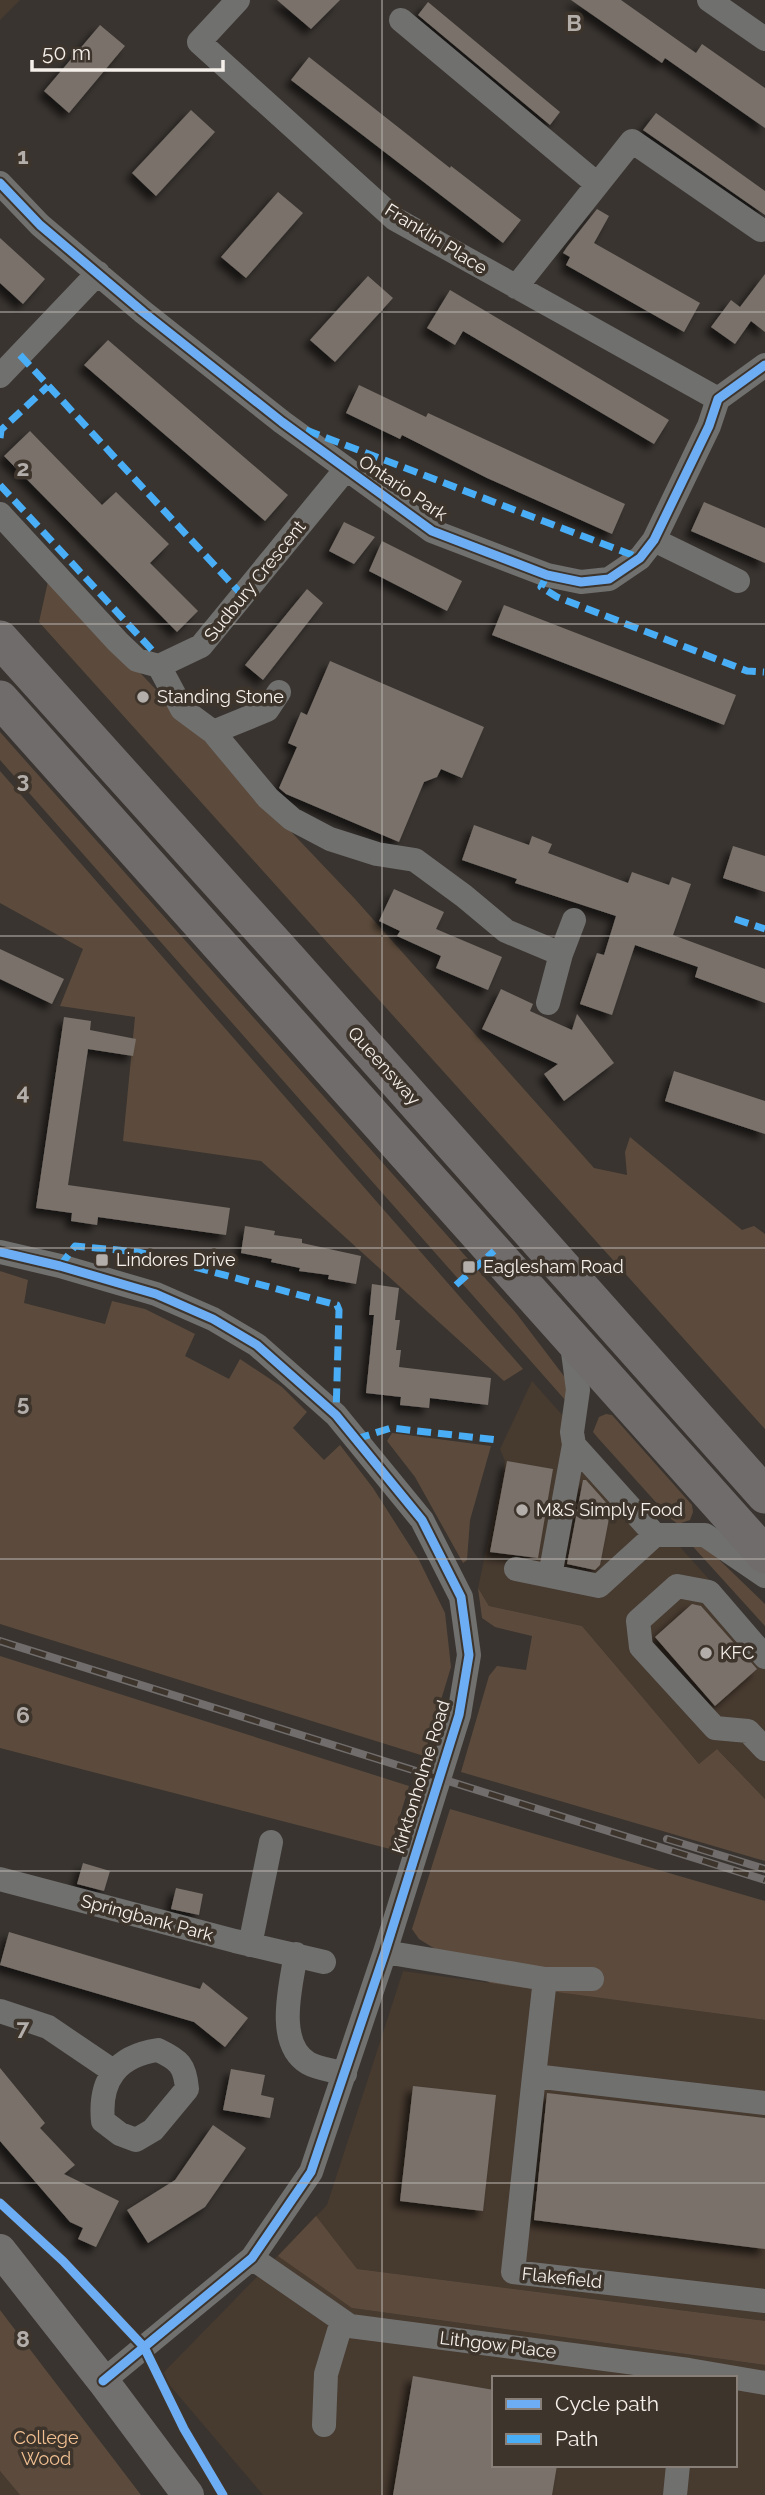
<svg xmlns="http://www.w3.org/2000/svg" width="765" height="2495" font-family="Raleway,sans-serif">
<style>
.built{fill:#473a2f;fill-rule:evenodd}
.green{fill:#5c4b3c}
.building{fill:#79716a;filter:url(#shadow)}
.lines{fill:none;stroke-linecap:round;stroke-linejoin:round}
.minor{stroke:#70706f;stroke-width:24}
.major{stroke:#72706f;stroke-width:32}
.highway{stroke:#706c6c;stroke-width:37}
.rail-casing{stroke:#706d6c;stroke-width:8}
.rail{stroke:#3d342c;stroke-width:5;stroke-dasharray:16;stroke-linecap:butt}
.quiet{stroke:#49aef6;stroke-width:7;stroke-dasharray:14 7;stroke-linecap:butt}
.cycleway-casing{stroke:#3d342c;stroke-width:13}
.cycleway{stroke:#6dadf4;stroke-width:9}
.grid{fill:none;stroke:#b4aeaa;stroke-width:2;stroke-opacity:0.55}
.poi-dot{fill:#b4aeaa;stroke:#3d342c;stroke-width:2.5}
.labels{text-anchor:middle;stroke-width:7;stroke-linejoin:round;paint-order:stroke}
.street-label{font-size:18px;fill:#f6f0eb;stroke:#3d342c}
.poi-label{font-size:18px;fill:#f6f0eb;stroke:#3d342c;text-anchor:start}
.park-label{font-size:18px;fill:#f1c092;stroke:#3d342c}
.grid-label{font-size:23px;text-anchor:middle;font-weight:bold;fill:#b4aeaa;stroke:#3d342c;stroke-width:7;stroke-linejoin:round;paint-order:stroke}
</style>
<defs>
<filter id="shadow"><feDropShadow dx="-6" dy="6" stdDeviation="3.5" flood-color="#0009"/></filter>
</defs>
<rect width="100%" height="100%" fill="#393430"/>
<!-- built -->
<path class="built" d="M0 0H20L0 20Z
M532 1381 765 1642V1799L717 1749 699 1764 582 1626 489 1606 478 1588 505 1461 500 1449Z
M403 1971 765 2020V2321L357 2269 352 2308 765 2365V2495H263L161 2375 327 2205ZM494 2378H735V2465H494Z
M0 2471 20 2495H0Z"/>
<!-- green -->
<path class="green" d="M49 577 355 899 594 1168 627 1175 625 1152 630 1137 742 1230 754 1226 765 1234V1429L39 622Z
M0 732 516 1313 573 1388 566 1401 0 760Z
M0 771 523 1369 504 1381 261 1161 123 1141 135 1017 60 1006 83 949 0 903Z
M0 1271 28 1280 24 1303 105 1324 112 1301 145 1309 195 1334 185 1356 229 1379 240 1359 282 1387 307 1412 293 1428 324 1460 340 1445 373 1488 419 1560 445 1613 451 1667 424 1756 0 1624Z
M606 1414 612 1415 692 1505 693 1512 690 1520 678 1524 671 1519 598 1438 593 1432 599 1417Z
M392 1433 491 1446 470 1520 467 1560 463 1563 415 1477 387 1441Z
M687 1540 705 1546 765 1604V1626Z
M478 1588 489 1606 582 1626 699 1764 717 1749 765 1799V1861L461 1772 489 1676 497 1666 526 1670 532 1636 495 1627 482 1618Z
M0 1656 409 1786 390 1849 0 1748Z
M450 1809 765 1901V2020L490 1983 419 1939 412 1929Z
M316 2216 357 2269 765 2321V2365L352 2308 278 2256Z
M0 2310 141 2495H20L0 2471Z"/>
<!-- building -->
<path class="building" d="M277 0H340L311 29Z
M571 0H621L696 53 702 44 765 88V128L665 58 662 63Z
M428 2 560 112 550 125 418 15Z
M100 25 125 46 69 113 44 91Z
M309 57 450 168 451 166 521 220 503 243 291 80Z
M191 110 215 132 156 196 132 173Z
M656 113 765 191V215L643 130Z
M278 192 303 213 246 278 221 257Z
M597 209 609 216 594 243 700 303 684 332 566 265 570 257 563 253 567 247Z
M0 238 45 279 23 304 0 283Z
M765 274V332L751 321 735 344 711 327 731 300 740 307Z
M368 276 393 298 335 362 310 340Z
M450 290 669 420 654 444 463 331 455 345 427 328Z
M108 340 288 495 265 521 84 365Z
M359 385 426 417 428 413 625 504 612 534 487 478 402 435 400 439 346 413Z
M30 431 102 505 116 492 169 544 150 563 198 611 177 632 4 456Z
M704 502 765 528V563L691 531Z
M344 522 375 537 354 564 329 551Z
M382 541 462 581 447 611 369 571Z
M307 589 323 603 263 680 245 665Z
M504 605 736 695 724 725 492 635Z
M330 661 484 727 462 778 441 769 437 777 424 782 399 842 286 794 279 788 297 747 288 743 301 712 307 715Z
M474 825 529 845 532 836 552 844 548 853 628 883 632 872 669 885 672 877 691 884 673 935 765 969V1003L695 977 698 967 635 945 612 1015 580 1004 597 953 604 955 616 916 515 883 517 879 462 860Z
M733 846 765 856V892L723 878Z
M394 889 444 912 436 929 502 957 488 990 436 968 441 956 397 936 400 931 379 921Z
M0 949 64 979 52 1004 0 979Z
M501 989 533 1004 530 1011 572 1030 577 1014 614 1063 564 1101 544 1074 558 1064 482 1029Z
M64 1017 91 1021 90 1030 136 1039 133 1056 88 1049 68 1185 230 1208 226 1235 98 1217 97 1225 71 1221 72 1213 36 1208Z
M674 1071 765 1101V1134L665 1101Z
M245 1226 275 1231 274 1235 302 1239V1243L361 1256 356 1284 328 1279 329 1275 299 1271 300 1268 271 1262 272 1259 241 1253Z
M372 1284 399 1288 395 1320H400L396 1350H401L399 1367 491 1378 488 1405 430 1398 429 1408 400 1405 401 1397 366 1393 374 1315H369Z
M507 1461 553 1469 538 1558 490 1552Z
M583 1480H586L611 1508 600 1565 595 1570 567 1564Z
M692 1604 701 1606 757 1669 715 1706 655 1637Z
M83 1863 110 1871 104 1891 77 1884Z
M176 1888 203 1894 199 1915 171 1909Z
M9 1932 200 1989 203 1982 248 2018 225 2047 194 2022 0 1965Z
M0 2068 45 2123 40 2128 75 2165 64 2174 119 2201 96 2247 78 2239 83 2228 70 2222 0 2141Z
M231 2069 265 2075 261 2095 274 2098 270 2118 223 2110Z
M413 2086 496 2095 483 2211 400 2201Z
M547 2093 765 2118V2249L534 2220Z
M213 2125 246 2148 205 2207 148 2243 127 2210 175 2180Z
M413 2376 494 2390V2465H557L552 2495H393Z"/>
<g class="lines">
<!-- minor -->
<path class="minor" d="M238 0 199 42 395 219 718 399
M709 0 765 39
M401 20 597 184
M0 183 40 225 143 312 282 422 432 531 547 575 581 582 609 579 640 558 654 540 709 426 718 399 765 365
M516 287 632 141 761 230
M0 376 98 273
M0 514 118 642 137 660 159 666 201 646 346 469
M654 540 738 581
M159 666 182 709 213 732 268 798 292 819 330 839 377 854 415 860 464 896 506 931 561 954
M213 732 267 710 279 692
M548 1003 561 954 574 920
M0 1252 60 1266 156 1294 213 1319 257 1345 336 1415 422 1520 461 1597 469 1655 459 1715 385 1952 311 2172 252 2258 103 2381
M571 1337 578 1390 572 1432 574 1445 655 1535H705L765 1576
M516 1569 599 1586 655 1535
M550 1576 574 1445
M765 1657 709 1592 677 1586 638 1621 641 1647 715 1728 748 1731 765 1749
M0 1879 235 1941 324 1962
M250 1945 271 1842
M385 1952 545 1979H592
M296 1954C291 1985 275 2043 308 2063 318 2069 334 2070 345 2074
M545 1979 534 2076 765 2103
M0 2011 48 2027 113 2071
M158 2050C179 2060 185 2065 187 2089L153 2130 136 2140 120 2134 103 2121C99 2080 117 2056 158 2050Z
M534 2076 513 2272 765 2301
M252 2258 350 2326 689 2370 765 2383
M324 2425 326 2374 342 2321
M675 2495 678 2465"/>
<!-- major -->
<path class="major" d="M0 2250 103 2381 188 2495"/>
<!-- highway -->
<path class="highway" d="M0 639 289 960 765 1495
M0 699 765 1555"/>
<!-- rail casing -->
<g class="rail-casing">
<path id="rail" d="M0 1641 765 1880
M667 1839 765 1869"/>
</g>
<!-- rail -->
<use href="#rail" class="rail"/>
<!-- quiet -->
<path class="quiet" d="M20 355 243 596
M306 430 640 558
M0 438 1 430 48 386
M0 485 152 650
M547 575 541 587 557 597 747 671 764 672
M735 919 765 929
M60 1266 75 1246 138 1252 337 1305 339 1310 336 1415
M456 1285 494 1251
M356 1439 391 1428 498 1440"/>
<!-- cycleway casing -->
<g class="cycleway-casing">
<path id="cycleway" d="M0 183 40 225 143 312 282 422 432 531 547 575 581 582 609 579 640 558 654 540 709 426 718 399 765 365
M0 1252 60 1266 156 1294 213 1319 257 1345 336 1415 422 1520 461 1597 469 1655 459 1715 385 1952 311 2172 252 2258 103 2381
M0 2203 63 2261 144 2347 184 2429 223 2495"/>
</g>
<!-- cycleway -->
<use href="#cycleway" class="cycleway"/>
</g>
<!-- grid -->
<path class="grid" d="M382 0V2495M0 312H765M0 624H765M0 936H765M0 1248H765M0 1559H765M0 1871H765M0 2183H765"/>
<!-- markers -->
<g class="poi-dot">
<circle cx="143" cy="697" r="7"/>
<rect x="95" y="1253" width="14" height="14" rx="3.5"/>
<rect x="462" y="1260" width="14" height="14" rx="3.5"/>
<circle cx="522" cy="1510" r="7"/>
<circle cx="706" cy="1653" r="7"/>
</g>
<g class="labels">
<!-- street labels -->
<g class="street-label">
<text transform="translate(436 239) rotate(32)" y="6">Franklin Place</text>
<text transform="translate(403 488) rotate(34)" y="6">Ontario Park</text>
<text transform="translate(255 581) rotate(-51)" y="6">Sudbury Crescent</text>
<text transform="translate(384 1066) rotate(48)" y="6">Queensway</text>
<text transform="translate(421 1777) rotate(-73)" y="6">Kirktonholme Road</text>
<text transform="translate(147 1918) rotate(15)" y="6">Springbank Park</text>
<text transform="translate(562 2278) rotate(6)" y="6">Flakefield</text>
<text transform="translate(498 2345) rotate(7)" y="6">Lithgow Place</text>
</g>
<!-- poi labels -->
<g class="poi-label">
<text x="157" y="703">Standing Stone</text>
<text x="116" y="1266">Lindores Drive</text>
<text x="483" y="1273">Eaglesham Road</text>
<text x="536" y="1516">M&amp;S Simply Food</text>
<text x="720" y="1659">KFC</text>
</g>
<!-- park labels -->
<g class="park-label">
<text x="46" y="2444">College<tspan x="46" dy="21">Wood</tspan></text>
</g>
</g>
<g class="grid-label">
<text x="574" y="31">B</text>
<text x="23" y="164">1</text>
<text x="23" y="476">2</text>
<text x="23" y="788">3</text>
<text x="23" y="1100">4</text>
<text x="23" y="1411">5</text>
<text x="23" y="1723">6</text>
<text x="23" y="2035">7</text>
<text x="23" y="2347">8</text>
</g>
<!-- legend -->
<rect x="492" y="2376" width="245" height="91" fill="#3d342c" stroke="#877f78" stroke-width="2"/>
<rect x="506" y="2399" width="35" height="10" fill="#6dadf4" stroke="#877f78" stroke-width="2"/>
<text x="555" y="2411" font-size="21" fill="#f6f0eb">Cycle path</text>
<rect x="506" y="2434" width="35" height="10" fill="#49aef6" stroke="#877f78" stroke-width="2"/>
<text x="555" y="2446" font-size="21" fill="#f6f0eb">Path</text>
<!-- scale -->
<path d="M32 60v10h191v-10" fill="none" stroke="#f6f0eb" stroke-width="3.5"/>
<text x="42" y="60" font-size="21" fill="#f6f0eb" stroke="#3d342c" stroke-width="5" paint-order="stroke">50 m</text>
</svg>
